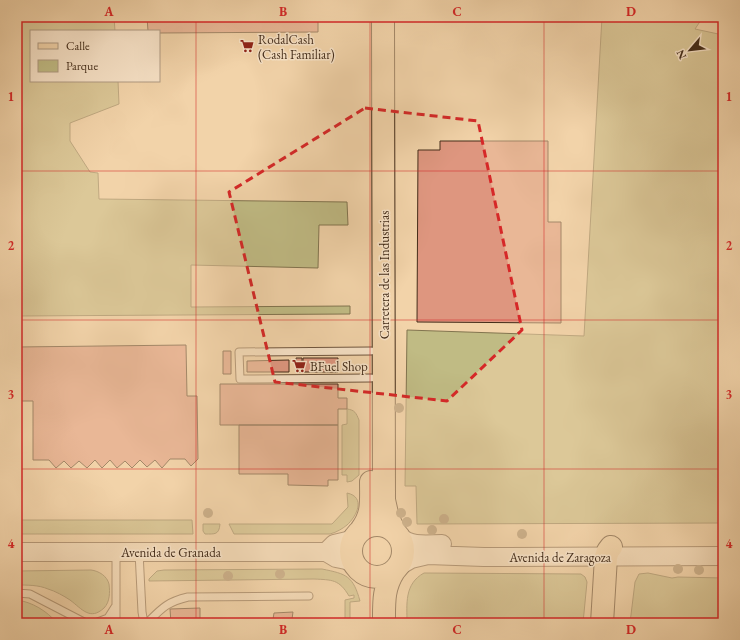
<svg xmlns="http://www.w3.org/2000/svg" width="740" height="640" font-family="'EB Garamond',serif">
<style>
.green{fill:#c0bb84;stroke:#82744f}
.building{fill:#de967f;stroke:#442d1a}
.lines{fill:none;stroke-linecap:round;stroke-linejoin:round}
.service-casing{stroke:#70563e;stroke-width:9}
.tertiary-casing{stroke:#70563e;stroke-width:20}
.primary-casing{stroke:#442d1a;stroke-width:24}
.service{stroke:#f7e2c7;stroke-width:7}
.tertiary{stroke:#f7e2c7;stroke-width:18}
.primary{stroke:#f2d3a9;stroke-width:22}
.tree{fill:#a08766}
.marked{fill:none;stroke:#d62828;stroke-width:3;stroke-dasharray:8 5;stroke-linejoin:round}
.grid{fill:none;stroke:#d62828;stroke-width:1;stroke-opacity:0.55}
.labels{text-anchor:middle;stroke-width:3;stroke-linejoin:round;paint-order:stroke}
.poi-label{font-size:13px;fill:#442d1a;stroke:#f7e2c7;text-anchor:start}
.street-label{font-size:13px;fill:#442d1a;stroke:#f7e2c7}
.neatline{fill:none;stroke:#d62828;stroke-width:1.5}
.grid-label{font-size:13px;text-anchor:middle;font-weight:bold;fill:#d62828}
</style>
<rect width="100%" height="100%" fill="#f2d3a9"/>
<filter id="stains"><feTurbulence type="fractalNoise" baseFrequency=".005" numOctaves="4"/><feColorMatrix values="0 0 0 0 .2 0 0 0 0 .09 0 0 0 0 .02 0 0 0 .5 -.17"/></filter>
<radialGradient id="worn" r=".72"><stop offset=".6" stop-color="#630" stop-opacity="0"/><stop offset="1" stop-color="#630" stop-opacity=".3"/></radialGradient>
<!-- green -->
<path class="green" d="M17 17H114L115 31H31V81H118L119 104 70 123V141L90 172 98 173 99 199 347 202 348 225H319L318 268 191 265V307L350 306V314L17 316Z
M602 17H703L695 29 723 35V523L417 524 416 486H405L407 330 584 336Z
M347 409C355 410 356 413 359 420V475L352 481 347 482V475H342V425L347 424Z
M347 493C366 497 357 516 347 525 342 529 337 532 330 534H234L229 524H332L348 507Z
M17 520H192L193 534H17Z
M203 524H220C219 535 215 534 205 534L203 531Z
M322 569C347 574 353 576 360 601L350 602V623H345V600L354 598V595L349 596C339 579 332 580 314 579L149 581V579L157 571 164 570Z
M91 570C99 571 107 576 109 584 110 592 110 602 104 608 90 621 82 609 70 600 64 596 55 591 48 589 39 585 27 585 17 585V571Z
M424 573 581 574 585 577 587 582 583 623H407C407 604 404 584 424 573Z
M648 573 672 578 678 577 723 578V623H630L635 582 639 574Z
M17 600C32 602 47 611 57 623H25L17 608Z"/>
<!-- building -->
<path class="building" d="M147 17H318V32L159 33V31H148Z
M440 141H548V222H561V323L417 322 418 150H440Z
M186 345 187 396H197L198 459 191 466 185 459H170L162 468 155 460 147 467 140 460 132 468 125 461 117 468 110 460 102 468 95 460 87 468 79 461 71 468 64 461 56 468 49 460H33V401H17V347Z
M223 351H231V374H223Z
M296 358H302V372H296Z
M303 358H338V372H303Z
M289 360V372H247V361Z
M220 384H338V398H347V409H338V425H220Z
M239 425H338V480H328V486L288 485V474H239Z
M200 608V620L273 619 274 613 293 612 292 619H303V623H171L170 609Z"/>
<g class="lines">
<!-- service casing -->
<g class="service-casing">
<path id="service" d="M371 351 239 352 240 379 371 378
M139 552 142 612 144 623
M17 593 30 594 86 623H91
M95 623 108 618 115 607
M116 623V552
M147 623C162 608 167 602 188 597L309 596"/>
</g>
<!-- tertiary casing -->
<g class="tertiary-casing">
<path id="tertiary" d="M400 537C411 547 428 544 442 544
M17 552H326L336 558 346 560 355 564
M326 552 334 544 347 541 356 536
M399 566 411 559 428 555 484 557 723 556"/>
</g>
<!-- primary casing -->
<g class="primary-casing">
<path id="primary" d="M383 17 384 500 388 518 395 532
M351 551a26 26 0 1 1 52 0a26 26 0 1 1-52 0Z
M361 530C373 514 371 502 371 482
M384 623C384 603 383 588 394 571
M602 623 606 557 608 551 611 547"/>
</g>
<!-- service -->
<use href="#service" class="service"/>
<!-- tertiary -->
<use href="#tertiary" class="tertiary"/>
<!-- primary -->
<use href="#primary" class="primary"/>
</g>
<!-- trees -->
<g class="tree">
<circle cx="399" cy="408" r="5"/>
<circle cx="208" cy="513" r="5"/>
<circle cx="401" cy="513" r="5"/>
<circle cx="444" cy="519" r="5"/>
<circle cx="407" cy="522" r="5"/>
<circle cx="432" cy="530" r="5"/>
<circle cx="522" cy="534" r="5"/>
<circle cx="678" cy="569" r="5"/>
<circle cx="699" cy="570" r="5"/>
<circle cx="280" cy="574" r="5"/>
<circle cx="228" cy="576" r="5"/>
</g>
<!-- marked area -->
<path d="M0 0H740V640H0ZM365 108 478 121 522 330 447 401 275 382 229 192Z" fill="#f2d3a9" fill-opacity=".55" fill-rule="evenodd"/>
<path class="marked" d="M365 108 478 121 522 330 447 401 275 382 229 192Z"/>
<!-- grid -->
<path class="grid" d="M196 17V623M370 17V623M544 17V623M17 171H723M17 320H723M17 469H723"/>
<!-- icons -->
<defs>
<g id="supermarket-bare" transform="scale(1.08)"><path d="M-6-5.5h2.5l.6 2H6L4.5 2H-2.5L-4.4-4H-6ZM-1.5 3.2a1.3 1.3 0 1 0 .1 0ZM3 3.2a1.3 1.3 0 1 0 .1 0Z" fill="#8f2418" stroke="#f7e2c7" stroke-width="2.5" paint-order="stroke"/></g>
</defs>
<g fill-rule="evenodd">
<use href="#supermarket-bare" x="247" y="46"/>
<use href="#supermarket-bare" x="299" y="366"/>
</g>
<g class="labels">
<!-- poi labels -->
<g class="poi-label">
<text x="258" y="44">RodalCash<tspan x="258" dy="15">(Cash Familiar)</tspan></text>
<text x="310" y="371">BFuel Shop</text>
</g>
<!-- street labels -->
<g class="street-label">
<text transform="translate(384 275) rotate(-90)" y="5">Carretera de las Industrias</text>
<text x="171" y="557">Avenida de Granada</text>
<text x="560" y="562">Avenida de Zaragoza</text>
</g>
</g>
<!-- margin -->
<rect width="740" height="640" fill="none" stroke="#f2d3a9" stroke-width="44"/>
<!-- legend -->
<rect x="30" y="30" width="130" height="52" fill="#f7e2c7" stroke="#af9a82"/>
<rect x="38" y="43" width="20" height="6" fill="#f2d3a9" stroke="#af9a82"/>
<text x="66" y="50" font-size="12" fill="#442d1a">Calle</text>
<rect x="38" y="60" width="20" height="12" fill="#c0bb84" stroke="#af9a82"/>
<text x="66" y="70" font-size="12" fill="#442d1a">Parque</text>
<!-- north arrow -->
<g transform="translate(690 50) rotate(242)" stroke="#f7e2c7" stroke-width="3" paint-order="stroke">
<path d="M0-3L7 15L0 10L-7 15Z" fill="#442d1a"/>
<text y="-6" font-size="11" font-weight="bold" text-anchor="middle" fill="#442d1a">N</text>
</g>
<rect x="22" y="22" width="696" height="596" class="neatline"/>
<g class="grid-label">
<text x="109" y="16">A</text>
<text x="283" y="16">B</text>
<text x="457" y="16">C</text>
<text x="631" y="16">D</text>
<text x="11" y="101">1</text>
<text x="729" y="101">1</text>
<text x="11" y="250">2</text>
<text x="729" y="250">2</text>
<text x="11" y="399">3</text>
<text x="729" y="399">3</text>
<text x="11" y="548">4</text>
<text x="729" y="548">4</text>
<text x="109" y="634">A</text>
<text x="283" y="634">B</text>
<text x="457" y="634">C</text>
<text x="631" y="634">D</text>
</g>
<rect width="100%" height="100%" filter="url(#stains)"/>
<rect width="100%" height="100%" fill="url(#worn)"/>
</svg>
